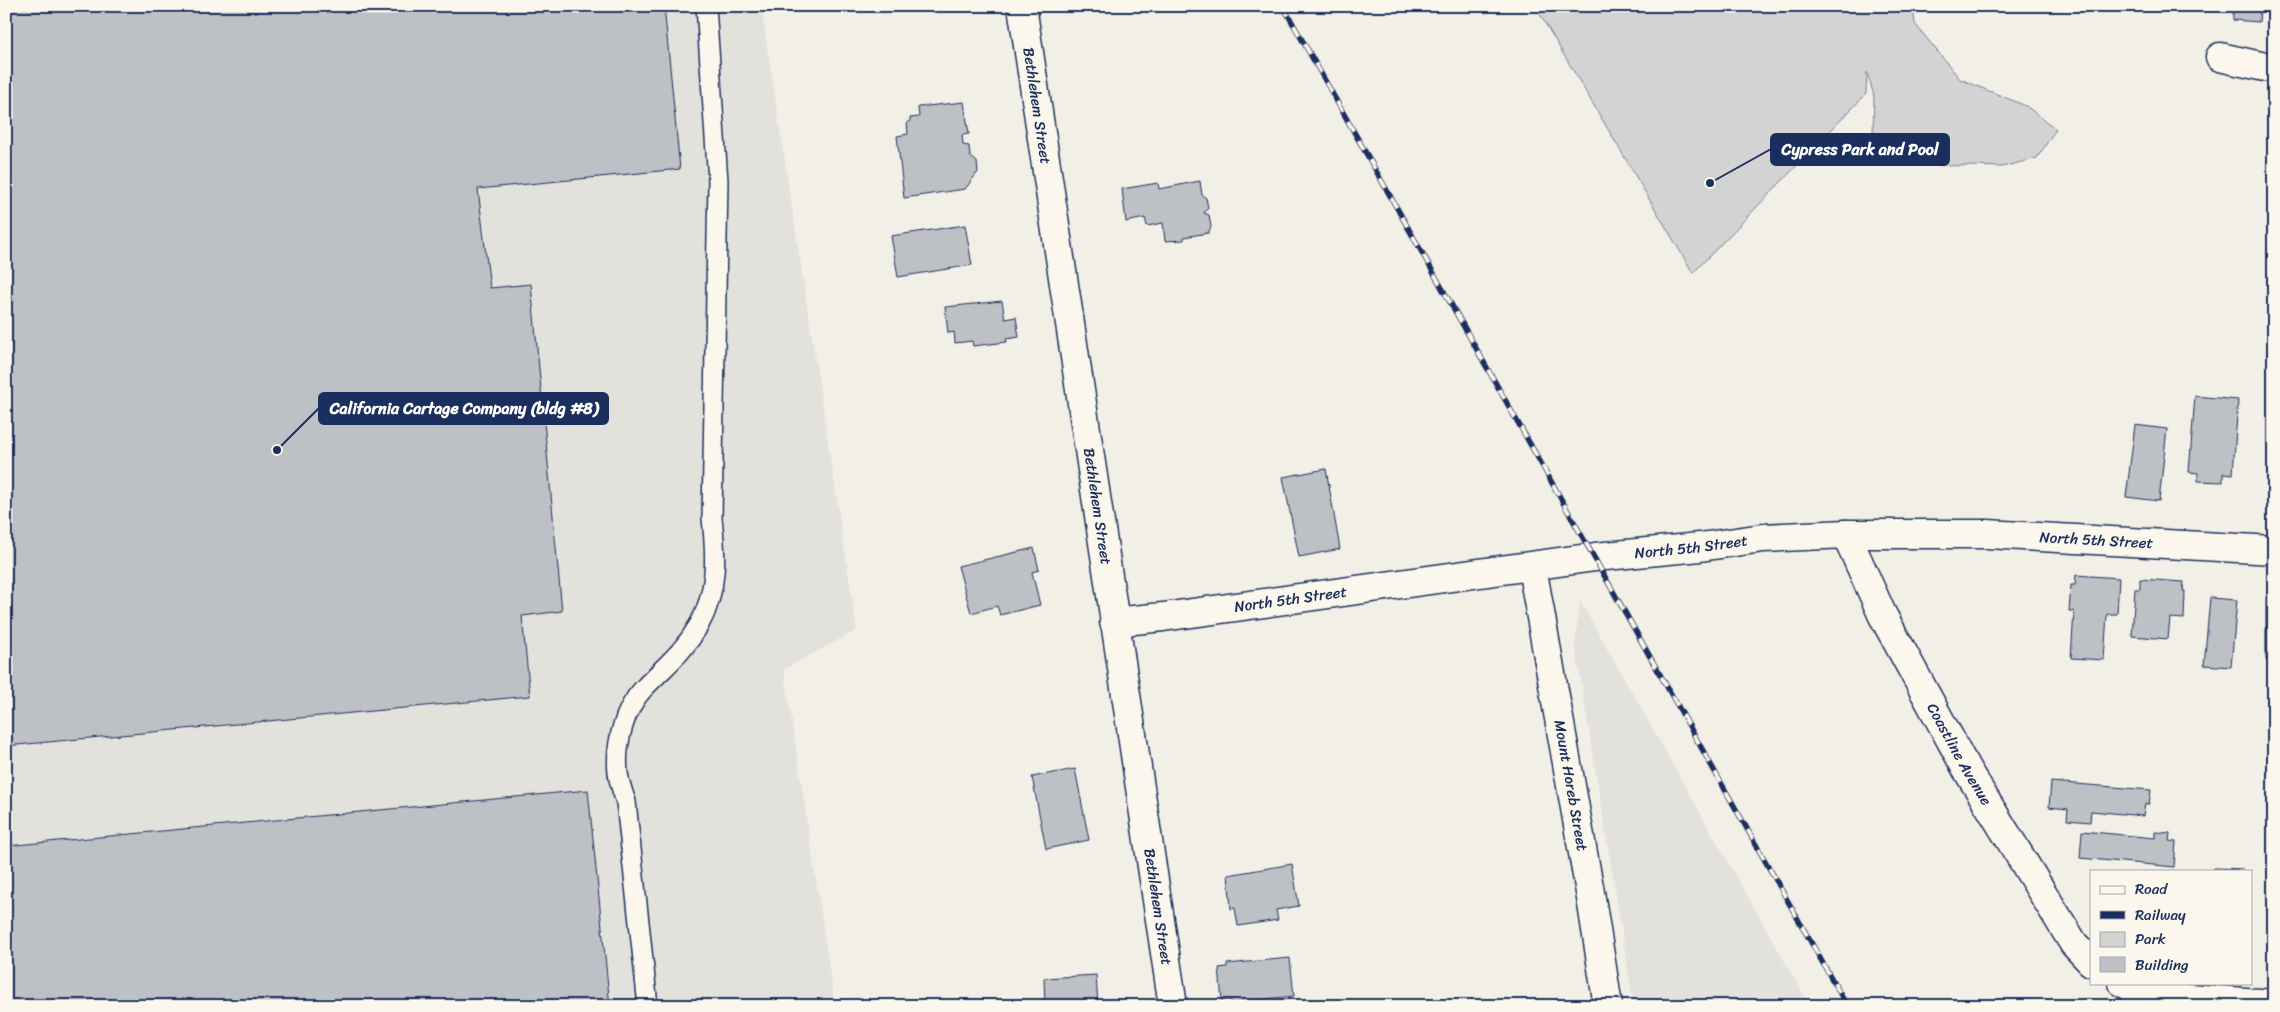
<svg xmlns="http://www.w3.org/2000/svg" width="2280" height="1012" font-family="Sriracha,sans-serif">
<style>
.built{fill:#e2e1dc}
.green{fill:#d2d3d2;stroke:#768198}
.building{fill:#bdc0c4;stroke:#1b2f5e}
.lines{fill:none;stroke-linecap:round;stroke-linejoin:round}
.service-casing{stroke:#1b2f5e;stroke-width:22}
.minor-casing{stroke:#1b2f5e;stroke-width:31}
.service{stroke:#fbf7ec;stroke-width:19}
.minor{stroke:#fbf7ec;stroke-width:28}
.rail-casing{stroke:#1b2f5e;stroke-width:5.5}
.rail{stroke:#fbf7ec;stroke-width:4;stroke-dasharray:11;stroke-linecap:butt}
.labels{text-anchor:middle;stroke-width:4.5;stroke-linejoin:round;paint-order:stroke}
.street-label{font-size:15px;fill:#1b2f5e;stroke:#fbf7ec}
.leader{fill:none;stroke:#1b2f5e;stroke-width:2}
.callout-dot{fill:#1b2f5e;stroke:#fbf7ec;stroke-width:2}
.callout{fill:#1b2f5e;stroke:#1b2f5e;stroke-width:2}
.callout-label{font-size:16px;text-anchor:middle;font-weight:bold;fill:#fff}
</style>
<rect width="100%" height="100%" fill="#f2efe6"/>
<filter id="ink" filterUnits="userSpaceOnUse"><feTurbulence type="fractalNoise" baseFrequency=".02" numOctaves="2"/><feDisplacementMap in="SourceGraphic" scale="10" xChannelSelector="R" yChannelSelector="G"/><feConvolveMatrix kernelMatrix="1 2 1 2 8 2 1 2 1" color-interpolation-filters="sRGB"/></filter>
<g filter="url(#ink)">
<!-- built -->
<path class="built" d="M6 6H761L857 630 784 669 835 1006H6Z
M1580 601 1810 1006H1634L1575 645Z"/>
<!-- green -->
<path class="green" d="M1535 6H1913L1915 24 1960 79 2026 106 2056 129 2037 158 2002 167 1931 165 1899 154 1873 131 1874 96 1867 72 1866 94 1693 273Z"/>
<!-- building -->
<path class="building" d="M6 6H664L680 169 478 189 490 288 531 284 562 611 522 616 530 696 6 746Z
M2220 6H2267V11L2260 10 2259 22 2233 20V9H2220Z
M964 102 969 134 962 135 963 145 969 146 970 156 977 162 978 172 965 189 904 198 897 136 908 134 907 122H910V118L919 117 918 107Z
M1200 181 1202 195 1206 198 1208 208 1204 213 1209 215 1211 227 1208 233 1184 237V240L1165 241 1163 223 1147 226 1145 218 1126 222 1122 189 1158 183 1159 189Z
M965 225 972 265 898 277 891 236Z
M1002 301 1005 319 1016 317 1019 337 1006 339 1007 342 973 346 972 341 955 343 954 332 948 333 945 307Z
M2195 396 2238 400 2233 474 2223 473V482L2198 481V473L2189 472Z
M2135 425 2167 429 2159 501 2126 497Z
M1326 469 1340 549 1299 557 1283 477Z
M1034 548 1039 570 1032 572 1040 605 1000 615 997 606 971 613 958 566Z
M2076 575 2119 578 2117 614H2107L2104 660 2071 658 2074 611H2069L2071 585H2075Z
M2140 579 2184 582 2183 591H2185L2184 619 2170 618 2168 639 2132 636 2135 589H2140Z
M2270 589H2274V661L2266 660V597H2270Z
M2210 598 2237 600 2231 667 2204 665Z
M1075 769 1089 840 1046 849 1032 777Z
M2051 782 2151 790 2149 804H2145L2143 816 2091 811 2090 822 2067 820 2068 809 2049 807Z
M588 790 610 1006H6V846Z
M2082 831 2155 838V832L2170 833 2169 841 2176 842 2174 867 2080 858Z
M1292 864 1299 906 1276 910 1278 920 1238 926 1235 908 1231 909 1228 875Z
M2214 868 2243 869 2213 871Z
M1290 958 1294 996 1231 1003V1000L1222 1001 1219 968 1227 967V964Z
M1096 975 1098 1006H1045L1044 978Z"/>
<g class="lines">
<!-- service casing -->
<g class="service-casing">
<path id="service" d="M2128 986 2134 1006
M648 1006 626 802C623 793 619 782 618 773 615 744 624 709 644 688 666 665 683 653 699 625 718 591 716 554 712 518L718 181 706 6"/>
</g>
<!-- minor casing -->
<g class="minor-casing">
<g id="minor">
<path id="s1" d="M1022 6 1173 1006"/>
<path d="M2220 57 2274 69"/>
<path id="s2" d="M1846 534 1882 614 1967 770 2074 944 2091 962"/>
<path id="s3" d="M1532 567 1591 898 1608 1006"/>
<path id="s4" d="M1114 622 1163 617 1595 557 1700 547 1763 538 1846 534H1987L2274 550"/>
<path d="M2123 983 2161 996 2274 1004"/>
</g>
</g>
<!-- service -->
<use href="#service" class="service"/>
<!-- minor -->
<use href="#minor" class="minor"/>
<!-- rail casing -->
<g class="rail-casing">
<path id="rail" d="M1283 6 1847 1006"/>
</g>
<!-- rail -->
<use href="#rail" class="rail"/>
</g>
</g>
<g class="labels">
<!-- street labels -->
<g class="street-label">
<text dy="5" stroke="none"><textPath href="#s1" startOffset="101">Bethlehem Street</textPath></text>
<text dy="5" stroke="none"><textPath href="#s1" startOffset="506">Bethlehem Street</textPath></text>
<text dy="5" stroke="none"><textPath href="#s4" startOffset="988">North 5th Street</textPath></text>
<text dy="5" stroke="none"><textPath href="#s4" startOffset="582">North 5th Street</textPath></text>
<text dy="5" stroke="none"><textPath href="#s4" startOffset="178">North 5th Street</textPath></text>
<text dy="5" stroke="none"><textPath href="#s2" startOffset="248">Coastline Avenue</textPath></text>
<text dy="5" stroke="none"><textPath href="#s3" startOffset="222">Mount Horeb Street</textPath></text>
<text dy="5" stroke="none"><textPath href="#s1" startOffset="911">Bethlehem Street</textPath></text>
</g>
</g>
<!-- callouts -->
<path class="leader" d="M1710 183L1771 149M277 450L319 408"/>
<g class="callout-dot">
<circle cx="1710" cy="183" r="5"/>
<circle cx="277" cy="450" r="5"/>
</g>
<g class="callout">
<rect x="1771" y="134" width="178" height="31" rx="5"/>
<rect x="319" y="393" width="289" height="31" rx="5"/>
</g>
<g class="callout-label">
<text x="1860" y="155">Cypress Park and Pool</text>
<text x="464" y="414">California Cartage Company (bldg #8)</text>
</g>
<!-- margin -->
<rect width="2280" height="1012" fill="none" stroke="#fbf7ec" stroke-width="25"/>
<rect x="12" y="12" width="2255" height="987" fill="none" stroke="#1b2f5e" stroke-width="2" filter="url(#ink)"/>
<!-- legend -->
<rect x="2090" y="870" width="162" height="115" fill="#fbf7ec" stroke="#a1a7b3"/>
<rect x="2100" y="886" width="25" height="8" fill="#fbf7ec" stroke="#a1a7b3"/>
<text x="2135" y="894" font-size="15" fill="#1b2f5e">Road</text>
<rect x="2100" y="911" width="25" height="8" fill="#1b2f5e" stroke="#a1a7b3"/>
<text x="2135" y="920" font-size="15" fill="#1b2f5e">Railway</text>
<rect x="2100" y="932" width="25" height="15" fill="#d2d3d2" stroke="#a1a7b3"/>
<text x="2135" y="944" font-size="15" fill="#1b2f5e">Park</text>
<rect x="2100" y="957" width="25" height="15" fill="#bdc0c4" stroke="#a1a7b3"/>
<text x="2135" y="970" font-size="15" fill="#1b2f5e">Building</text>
</svg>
